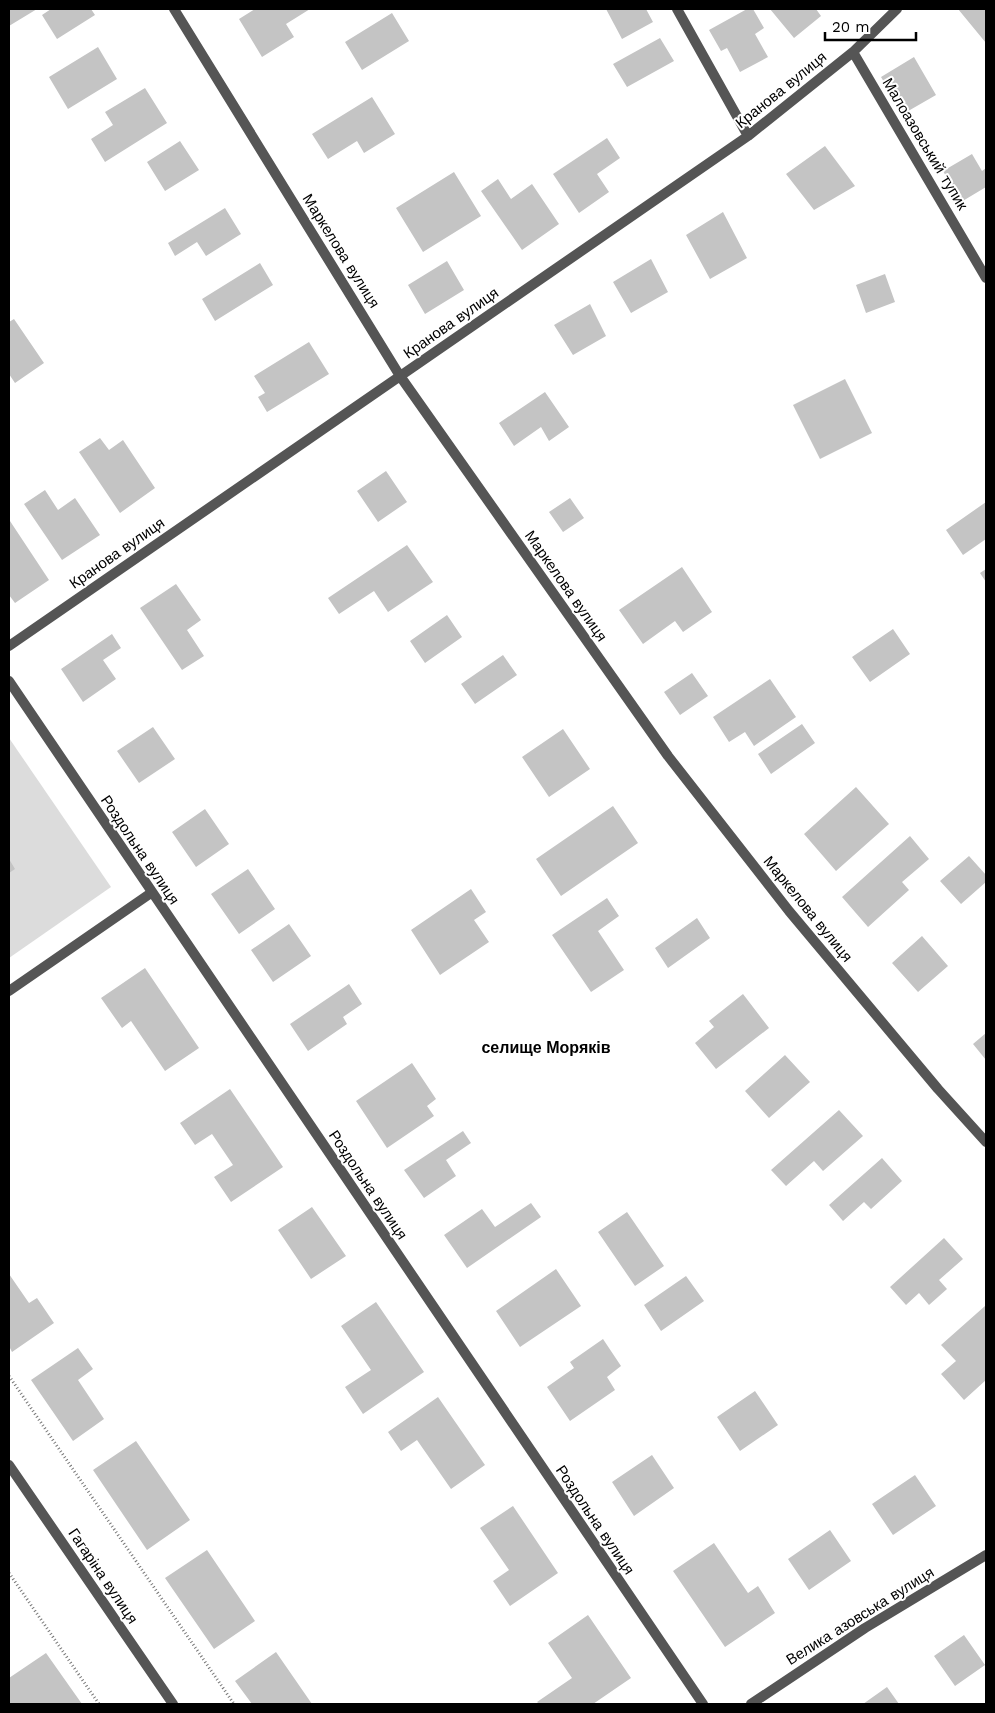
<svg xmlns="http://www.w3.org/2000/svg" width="995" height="1713" font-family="'Work Sans',sans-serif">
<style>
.green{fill:#dcdcdc}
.building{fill:#c4c4c4}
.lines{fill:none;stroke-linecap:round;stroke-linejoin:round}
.path{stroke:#777;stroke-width:3;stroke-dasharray:1 2.5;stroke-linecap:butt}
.service{stroke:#555;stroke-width:10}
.minor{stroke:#555;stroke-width:10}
.tertiary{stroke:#555;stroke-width:10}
.labels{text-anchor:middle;stroke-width:4;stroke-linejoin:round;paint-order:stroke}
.street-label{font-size:15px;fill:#000;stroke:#fff}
.neighbourhood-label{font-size:16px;font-weight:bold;fill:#000;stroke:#fff}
</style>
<rect width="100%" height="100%" fill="#fff"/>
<!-- green -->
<path class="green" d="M9 738 111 887 9 958Z"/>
<!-- building -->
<path class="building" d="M9 9H37L9 26Z
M51 9H91L95 15 57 39 42 15Z
M255 9H310L286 24 294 37 262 57 239 19Z
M606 9H646L653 22 622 39Z
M747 9H753L764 28 755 34 768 57 740 72 727 48 721 51 709 30Z
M770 9H816L821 16 794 38Z
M958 9H986V43Z
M392 13 409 41 362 70 345 42Z
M660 38 674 61 627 87 613 64Z
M98 47 117 79 68 109 49 77Z
M914 57 936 95 903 114 881 77Z
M145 88 167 123 105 162 91 139 113 125 105 112Z
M372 97 395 134 364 153 357 141 328 159 312 134Z
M607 138 620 158 597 174 609 192 579 213 553 174Z
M180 141 199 170 165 191 147 162Z
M825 146 855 186 814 210 786 174Z
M972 154 982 171 986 168V187L961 202 943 171Z
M454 172 481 216 423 252 396 208Z
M498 179 511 199 532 184 559 224 522 250 481 191Z
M225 208 241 234 206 256 197 242 175 256 168 243Z
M723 212 747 258 710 279 686 235Z
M651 259 668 292 631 313 613 282Z
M447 261 464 290 425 314 408 285Z
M260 263 273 285 215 321 202 299Z
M885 274 895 302 866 313 856 285Z
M590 304 606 336 573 355 554 325Z
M14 319 44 363 15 383 9 374V322Z
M309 342 329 374 267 412 258 397 265 393 254 376Z
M845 379 872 433 820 459 793 405Z
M545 392 569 427 549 441 541 427 514 446 499 423Z
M100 438 109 450 123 440 155 488 120 513 79 452Z
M386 471 407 502 378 522 357 491Z
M45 490 58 510 75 498 100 535 62 560 24 504Z
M570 498 584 518 563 532 549 512Z
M986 502V539L963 555 946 530Z
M10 521 49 580 15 603 9 595Z
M407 545 433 582 388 612 374 591 339 614 328 598Z
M682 567 712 612 683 632 675 621 643 644 619 610Z
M986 569V582L980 573Z
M176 584 201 620 187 630 204 656 182 670 140 608Z
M447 615 462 637 425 663 410 641Z
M893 629 910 654 870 682 852 657Z
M112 634 121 648 103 660 116 679 83 702 61 669Z
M503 655 517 675 475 704 461 684Z
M692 673 708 696 680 715 664 692Z
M770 679 796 717 754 746 745 732 729 742 713 717Z
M802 724 815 743 771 774 758 754Z
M153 727 175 759 139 783 117 751Z
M563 729 590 769 549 797 522 757Z
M856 787 889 824 836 871 804 834Z
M613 806 638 843 561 896 536 859Z
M205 809 229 844 196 867 172 832Z
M910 836 929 859 902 882 909 890 868 927 842 897Z
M969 856 986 875V882L961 904 940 881Z
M9 859 15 869 9 873Z
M248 869 275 909 239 934 211 894Z
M471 889 486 912 474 920 489 942 440 975 411 930Z
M607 898 619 916 598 931 624 970 591 992 552 935Z
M697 918 710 938 668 968 655 948Z
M289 924 311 956 273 982 251 950Z
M922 936 948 966 918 992 892 963Z
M145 968 199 1048 165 1071 131 1021 122 1028 101 998Z
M349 984 362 1004 343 1017 347 1024 308 1051 290 1024Z
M743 994 769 1028 716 1069 695 1043 714 1027 709 1021Z
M986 1033V1060L973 1044Z
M785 1055 810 1082 769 1118 745 1091Z
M412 1063 436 1099 427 1106 434 1116 387 1148 356 1101Z
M230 1089 283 1167 231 1202 214 1177 233 1165 212 1134 195 1145 180 1123Z
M839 1110 863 1136 823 1171 814 1161 786 1186 771 1170Z
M463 1131 471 1143 446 1160 456 1176 424 1198 404 1170Z
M882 1158 902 1181 871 1209 864 1202 843 1221 829 1205Z
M531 1203 541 1217 467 1268 444 1235 482 1209 495 1227Z
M312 1207 346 1256 311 1279 278 1230Z
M627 1212 664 1266 635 1286 598 1232Z
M944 1238 963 1259 939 1280 947 1289 929 1305 919 1293 906 1305 890 1287Z
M556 1269 581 1306 520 1347 496 1311Z
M9 1274 29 1303 37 1298 54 1323 12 1352 9 1346Z
M686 1276 704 1301 661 1331 644 1305Z
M376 1302 424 1372 363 1414 345 1387 371 1370 341 1326Z
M985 1306 986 1380 964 1400 941 1374 956 1361 941 1345Z
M603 1339 621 1366 607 1377 615 1390 570 1421 547 1387 574 1368 570 1362Z
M78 1348 93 1369 78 1380 104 1419 73 1441 31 1380Z
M755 1391 778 1425 740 1451 717 1417Z
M438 1397 485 1465 451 1489 417 1440 401 1451 388 1432Z
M136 1441 190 1520 147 1550 93 1470Z
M652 1455 674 1488 634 1516 612 1482Z
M915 1475 936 1506 893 1535 872 1504Z
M513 1506 558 1573 510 1606 493 1581 509 1570 480 1528Z
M830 1530 851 1561 809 1590 788 1559Z
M714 1543 748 1593 758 1586 775 1613 725 1647 673 1571Z
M207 1550 255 1621 214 1649 165 1578Z
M588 1615 631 1678 593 1704H539L537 1702 572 1678 548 1643Z
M964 1635 985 1665 955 1686 934 1656Z
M276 1652 312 1704H252L235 1681Z
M46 1653 82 1704H9V1678Z
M887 1687 899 1704H863Z"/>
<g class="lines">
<!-- path -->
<path class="path" d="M9 1376 234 1704
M9 1573 99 1704"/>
<!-- service -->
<path class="service" d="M9 991 151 893"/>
<!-- minor -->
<path class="minor" d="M174 9 400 376 668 756 789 911 938 1089 986 1142
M677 9 748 136
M853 52 986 278
M9 646 748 136 853 52 897 9
M9 681 703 1704"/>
<!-- tertiary -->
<path class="tertiary" d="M9 1465 173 1704
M751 1704 865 1628 986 1555"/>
</g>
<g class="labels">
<!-- street labels -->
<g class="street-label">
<text transform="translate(781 90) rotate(-39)" y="5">Кранова вулиця</text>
<text transform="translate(925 144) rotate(59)" y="5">Малоазовський тупик</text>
<text transform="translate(341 251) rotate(58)" y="5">Маркелова вулиця</text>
<text transform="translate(451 323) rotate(-35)" y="5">Кранова вулиця</text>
<text transform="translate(117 553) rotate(-35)" y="5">Кранова вулиця</text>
<text transform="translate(566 586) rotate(55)" y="5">Маркелова вулиця</text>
<text transform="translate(140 850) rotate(56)" y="5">Роздольна вулиця</text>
<text transform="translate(808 909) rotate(51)" y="5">Маркелова вулиця</text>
<text transform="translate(368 1185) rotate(56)" y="5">Роздольна вулиця</text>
<text transform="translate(595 1520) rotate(56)" y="5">Роздольна вулиця</text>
<text transform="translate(103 1576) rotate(56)" y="5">Гагаріна вулиця</text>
<text transform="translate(860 1616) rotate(-32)" y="5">Велика азовська вулиця</text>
</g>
<!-- neighbourhood labels -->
<g class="neighbourhood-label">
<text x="546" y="1053">селище Моряків</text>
</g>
</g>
<!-- border -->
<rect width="995" height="1713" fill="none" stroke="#000000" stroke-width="20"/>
<!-- scale -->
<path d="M825 32v8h91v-8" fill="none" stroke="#000000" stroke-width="2.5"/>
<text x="832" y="32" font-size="15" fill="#000000" stroke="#ffffff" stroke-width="4" paint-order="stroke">20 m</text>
</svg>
